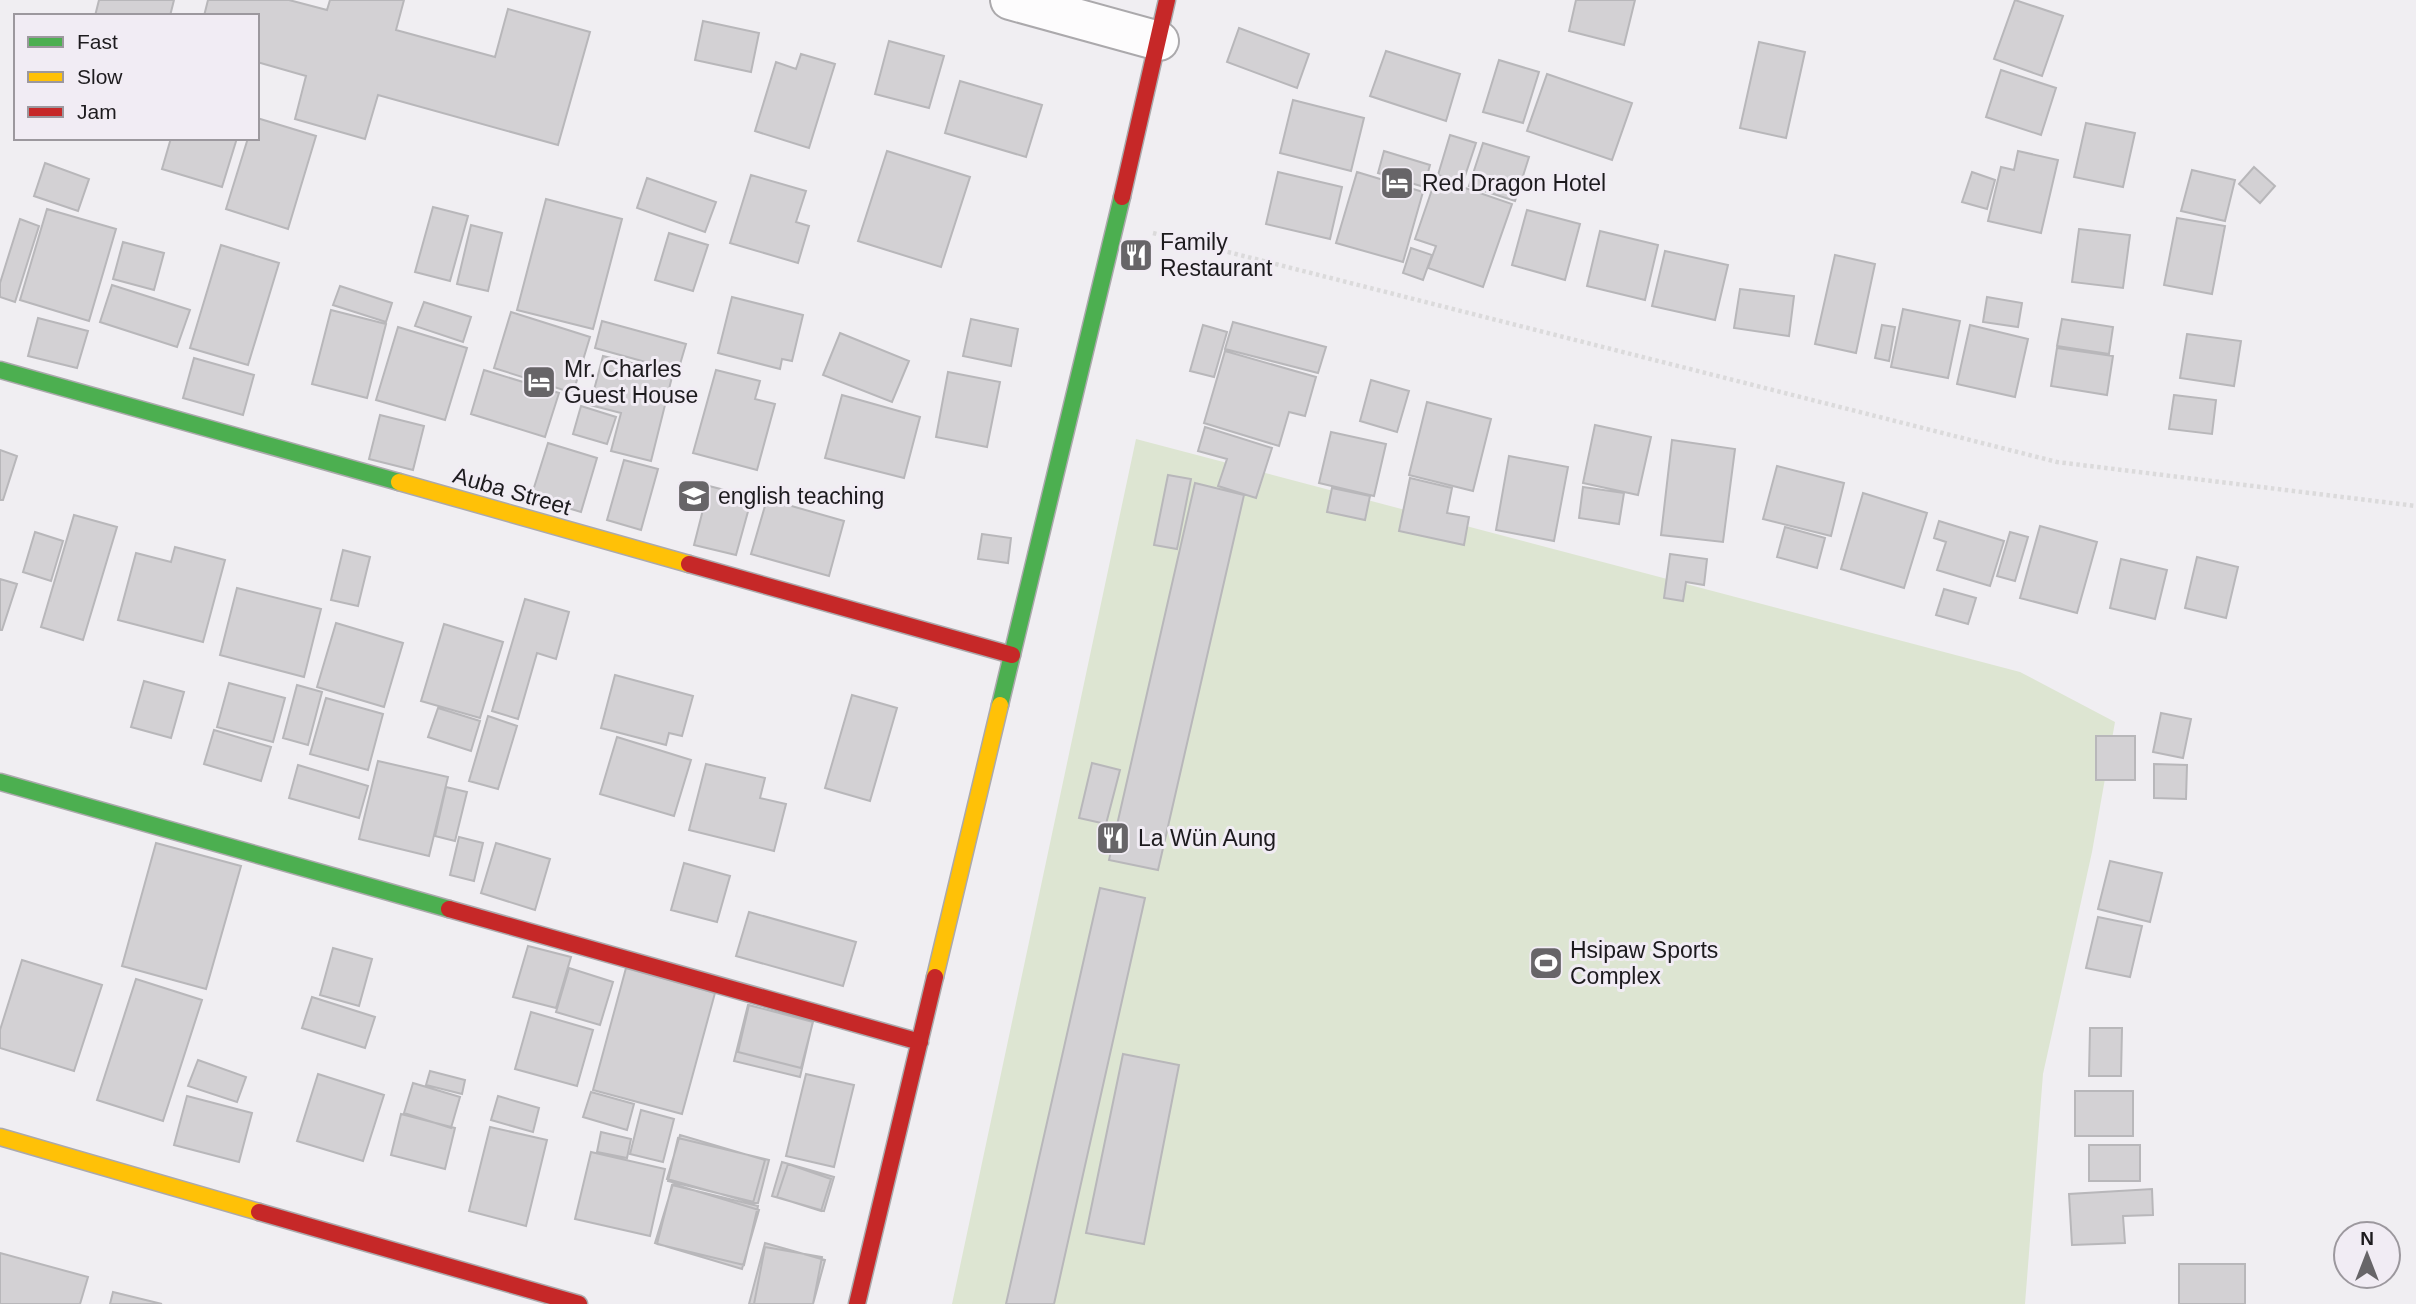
<svg xmlns="http://www.w3.org/2000/svg" width="2416" height="1304" font-family="Arial,sans-serif">
<style>
.green{fill:#dde5d2}
.building{fill:#d3d1d4;stroke:#b8b7ba;stroke-width:2}
.lines{fill:none;stroke-linecap:round;stroke-linejoin:round}
.street-casing{stroke:#aba9ac;stroke-width:42}
.fast-casing{stroke:#aba9ac;stroke-width:19}
.slow-casing{stroke:#aba9ac;stroke-width:19}
.jam-casing{stroke:#aba9ac;stroke-width:19}
.path{stroke:#dbdadb;stroke-width:4.5;stroke-dasharray:3.5 3.5;stroke-linecap:butt}
.street{stroke:#fdfcfd;stroke-width:38}
.fast{stroke:#4caf50;stroke-width:16}
.slow{stroke:#ffc107;stroke-width:16}
.jam{stroke:#c62828;stroke-width:16}
.labels{text-anchor:middle;stroke-width:6;stroke-linejoin:round;paint-order:stroke}
.poi-label{font-size:23px;fill:#1d1b1e;stroke:#f1ecf4;text-anchor:start}
.street-label{font-size:23px;fill:#1d1b1e;stroke:#f1ecf4}
</style>
<rect width="100%" height="100%" fill="#f0eef2"/>
<!-- green -->
<path class="green" d="M1136 439 2020 672 2115 722 2092 852 2043 1074 2025 1304H952Z"/>
<!-- building -->
<path class="building" d="M99 0H174L170 16H95Z
M208 0H289L327 10 330 0H404L396 30 495 57 508 9 590 32 558 145 378 95 365 139 295 119 306 76 257 62V16H204Z
M1576 0H1635L1624 45 1569 31Z
M2015 0 2063 16 2042 76 1994 59Z
M703 21 759 33 751 72 695 60Z
M1239 28 1309 54 1297 88 1227 62Z
M889 41 944 56 929 108 875 94Z
M1759 42 1805 52 1786 138 1740 128Z
M1386 51 1460 74 1446 121 1370 96Z
M801 54 835 64 809 148 755 131 776 62 796 69Z
M1499 60 1539 72 1523 123 1483 112Z
M2001 70 2056 88 2041 135 1986 117Z
M1547 74 1632 103 1612 160 1527 131Z
M960 81 1042 105 1026 157 945 133Z
M1293 100 1364 118 1351 171 1280 153Z
M257 118 316 136 288 229 226 209 248 138H257Z
M2086 123 2135 133 2123 187 2074 177Z
M1450 135 1476 143 1463 182 1438 175Z
M171 138H237L222 187 162 169Z
M1483 143 1529 157 1515 201 1469 186Z
M887 151 970 177 941 267 858 241Z
M1384 151 1430 165 1424 187 1378 173Z
M2018 151 2058 160 2041 233 1988 221 2001 167 2014 170Z
M45 163 89 179 78 211 34 196Z
M2254 167 2275 186 2260 203 2239 184Z
M2192 170 2235 180 2225 221 2181 211Z
M1278 172 1342 187 1330 239 1266 224Z
M1357 172 1423 192 1403 262 1336 243Z
M1972 172 1995 180 1987 209 1962 202Z
M751 175 806 191 796 222 809 226 798 263 730 243Z
M647 178 716 202 705 232 637 208Z
M1436 178 1512 204 1483 287 1428 268 1436 246 1415 239Z
M546 199 622 219 593 329 517 310Z
M433 207 468 216 450 281 415 272Z
M47 209 116 229 89 321 20 300Z
M1527 210 1580 224 1565 280 1512 265Z
M2177 218 2225 226 2212 294 2164 285Z
M20 219 39 226 15 302 0 297V283Z
M471 225 502 233 488 291 457 284Z
M2079 229 2130 235 2123 288 2072 282Z
M1600 231 1658 245 1645 300 1587 286Z
M669 233 708 245 693 291 655 280Z
M123 242 164 253 154 290 113 279Z
M221 245 279 263 248 365 190 348Z
M1411 248 1432 255 1423 280 1403 273Z
M1665 251 1728 265 1715 320 1652 306Z
M1835 255 1875 264 1856 353 1815 344Z
M112 285 190 310 177 347 100 322Z
M340 286 392 303 386 322 333 305Z
M1740 289 1794 296 1789 336 1734 328Z
M732 297 803 315 792 361 782 359 780 369 718 353Z
M1987 297 2022 303 2018 327 1983 322Z
M424 302 471 317 463 342 415 326Z
M1903 309 1960 321 1948 378 1891 367Z
M331 310 386 324 367 398 312 384Z
M511 312 590 337 573 393 494 368Z
M38 318 88 331 77 368 28 356Z
M971 319 1018 329 1011 366 963 356Z
M2062 319 2113 327 2109 354 2057 346Z
M602 321 686 344 678 371 595 348Z
M1233 322 1326 347 1318 373 1225 349Z
M1203 325 1227 332 1214 377 1190 371Z
M1882 325 1895 327 1889 361 1875 358Z
M1970 325 2028 339 2015 397 1957 384Z
M398 327 467 348 445 420 376 400Z
M840 333 909 361 892 402 823 375Z
M2187 334 2241 341 2234 386 2180 378Z
M2057 348 2113 356 2107 395 2051 386Z
M1225 351 1316 377 1305 416 1289 412 1279 446 1204 423Z
M603 356 673 373 651 461 611 451 621 413 590 405Z
M194 358 254 375 243 415 183 398Z
M484 370 559 393 545 437 471 414Z
M716 370 760 381 755 399 775 404 757 470 693 453Z
M948 372 1000 382 987 447 936 437Z
M1371 380 1409 391 1397 432 1360 421Z
M842 395 920 417 904 478 825 458Z
M2174 395 2216 400 2212 434 2169 429Z
M1427 402 1491 419 1473 491 1409 475Z
M581 406 616 417 607 444 573 434Z
M380 415 424 426 413 470 369 459Z
M1595 425 1651 437 1638 495 1583 483Z
M1205 427 1272 448 1256 498 1218 486 1227 459 1198 451Z
M1331 432 1386 444 1374 496 1319 483Z
M1672 440 1735 449 1723 542 1661 535Z
M548 443 597 458 581 512 531 497Z
M0 450 17 456 3 500H0Z
M1509 456 1568 467 1554 541 1496 530Z
M624 460 658 469 641 530 607 520Z
M1777 466 1844 483 1831 536 1763 519Z
M1168 475 1191 479 1177 549 1154 545Z
M1410 478 1452 488 1447 513 1469 517 1464 545 1399 531Z
M1195 483 1244 495 1158 870 1109 860Z
M709 486 752 497 736 555 694 545Z
M1583 487 1624 493 1619 524 1579 518Z
M1332 488 1370 496 1365 520 1327 512Z
M1863 493 1927 513 1904 588 1841 569Z
M767 499 844 521 829 576 751 554Z
M74 515 117 527 83 640 41 627Z
M1939 521 2004 541 1990 586 1937 570 1946 542 1934 538Z
M2040 526 2097 542 2077 613 2020 598Z
M1785 527 1825 538 1817 568 1777 557Z
M35 532 63 541 51 581 23 572Z
M2010 532 2028 537 2015 581 1997 576Z
M982 534 1011 538 1008 563 978 559Z
M175 547 225 560 203 642 118 620 136 553 171 562Z
M343 550 370 557 358 606 331 600Z
M1670 554 1707 559 1704 585 1686 582 1683 601 1664 598Z
M2197 557 2238 567 2226 618 2185 608Z
M2121 559 2167 570 2155 619 2110 608Z
M0 579 17 584 2 630H0Z
M237 588 321 609 304 677 220 655Z
M1944 589 1976 598 1968 624 1936 615Z
M525 599 569 612 556 659 537 653 518 719 492 711Z
M336 623 403 643 384 707 317 687Z
M444 624 503 642 480 718 421 701Z
M615 675 693 696 682 736 669 733 666 745 601 728Z
M144 681 184 692 171 738 131 727Z
M229 683 285 698 273 742 217 727Z
M297 685 322 692 308 745 283 738Z
M852 695 897 708 870 801 825 788Z
M326 698 383 714 368 770 310 754Z
M438 708 480 721 471 751 428 737Z
M2161 713 2191 719 2183 758 2153 752Z
M488 716 517 726 498 789 469 781Z
M214 730 271 747 261 781 204 764Z
M2096 736H2135V780H2096Z
M617 737 691 760 674 816 600 794Z
M378 761 448 777 429 856 359 839Z
M1092 763 1120 770 1106 824 1079 818Z
M706 764 765 778 760 798 786 804 774 851 689 830Z
M2154 764 2187 765 2186 799 2154 798Z
M298 765 368 786 359 818 289 798Z
M446 787 467 792 455 841 435 836Z
M459 837 483 843 474 881 450 875Z
M156 843 241 866 206 989 122 966Z
M496 843 550 859 535 910 481 893Z
M2110 861 2162 873 2150 922 2098 909Z
M684 863 730 876 717 922 671 910Z
M1100 888 1145 898 1054 1304H1006Z
M749 912 856 942 843 986 736 956Z
M2098 917 2142 926 2130 977 2086 968Z
M528 946 571 957 556 1008 513 997Z
M333 948 372 959 359 1006 320 995Z
M22 960 102 985 74 1071 0 1048V1030Z
M569 968 613 982 600 1025 556 1012Z
M626 968 715 993 682 1114 593 1090Z
M136 979 202 1000 163 1121 97 1100Z
M312 997 375 1017 365 1048 302 1028Z
M748 1005 813 1021 800 1077 734 1061Z
M749 1005 813 1022 801 1068 738 1052Z
M531 1012 593 1030 577 1086 515 1069Z
M2090 1028H2122L2121 1076H2089Z
M1123 1054 1179 1065 1144 1244 1086 1233Z
M198 1060 246 1077 237 1102 188 1086Z
M430 1071 465 1080 462 1094 426 1085Z
M318 1074 384 1095 363 1161 297 1141Z
M806 1074 854 1085 834 1167 786 1156Z
M413 1083 460 1097 451 1128 404 1113Z
M2075 1091H2133V1136H2075Z
M591 1092 634 1104 627 1130 583 1117Z
M187 1096 252 1113 239 1162 174 1145Z
M498 1096 539 1108 533 1132 491 1120Z
M641 1110 674 1119 663 1162 630 1154Z
M401 1114 455 1128 445 1169 391 1155Z
M490 1127 547 1140 526 1226 469 1211Z
M601 1132 631 1139 627 1158 597 1152Z
M680 1135 765 1160 753 1203 667 1179Z
M678 1138 769 1160 758 1203 668 1181Z
M2089 1145H2140V1181H2089Z
M591 1152 665 1169 650 1236 575 1219Z
M782 1162 834 1177 824 1211 772 1196Z
M788 1164 831 1179 821 1211 777 1197Z
M673 1184 759 1210 742 1269 655 1243Z
M672 1185 758 1206 744 1265 657 1244Z
M2152 1189 2153 1215 2123 1216 2125 1243 2072 1245 2069 1194Z
M765 1243 825 1260 813 1304H749Z
M765 1247 822 1257 813 1304H754Z
M0 1253 88 1277 80 1304H0Z
M2179 1264H2245V1304H2179Z
M113 1292 162 1304H110Z"/>
<g class="lines">
<!-- street casing -->
<g class="street-casing">
<path id="street" d="M1010 0 1159 41"/>
</g>
<!-- fast casing -->
<g class="fast-casing">
<path id="fast" d="M0 370 399 482
M1000 705 1122 197
M0 782 449 909"/>
</g>
<!-- slow casing -->
<g class="slow-casing">
<path id="slow" d="M399 482 689 564
M935 977 1000 705
M0 1137 259 1212"/>
</g>
<!-- jam casing -->
<g class="jam-casing">
<path id="jam" d="M1122 197 1167 0
M689 564 1012 655
M449 909 920 1042
M259 1212 579 1304
M857 1304 935 977"/>
</g>
<!-- path -->
<path class="path" d="M1153 233 2057 462 2416 506"/>
<!-- street -->
<use href="#street" class="street"/>
<!-- fast -->
<use href="#fast" class="fast"/>
<!-- slow -->
<use href="#slow" class="slow"/>
<!-- jam -->
<use href="#jam" class="jam"/>
</g>
<!-- icons -->
<defs>
<g id="hotel-square" transform="scale(1.75)"><rect x="-9" y="-9" width="18" height="18" rx="4" fill="#676568" stroke="#f1ecf4"/><path d="M-6-4.5h1.5V1H6V5H4.5V3h-9V5H-6ZM-4 0a1.8 1.8 0 1 1 3.6 0ZM.5 0V-2.5h3Q6-2.5 6 0Z" fill="#fff"/></g>
<g id="restaurant-square" transform="scale(1.75)"><rect x="-9" y="-9" width="18" height="18" rx="4" fill="#676568" stroke="#f1ecf4"/><path d="M-5-6h1v4h1v-4h1v4h1v-4h1v5L-1.5 .5V6h-2V.5L-5-1ZM5-6V6H3V1.5H1.5Q1.5-4 5-6Z" fill="#fff"/></g>
<g id="school-square" transform="scale(1.75)"><rect x="-9" y="-9" width="18" height="18" rx="4" fill="#676568" stroke="#f1ecf4"/><path d="M0-5L7-2L0 1L-7-2ZM-4 1L0 2.5L4 1V4Q0 6-4 4Z" fill="#fff"/></g>
<g id="stadium-square" transform="scale(1.75)"><rect x="-9" y="-9" width="18" height="18" rx="4" fill="#676568" stroke="#f1ecf4"/><path d="M0-5a6.5 5 0 1 0 0 10a6.5 5 0 1 0 0-10ZM-3.5-1.8h7v3.6h-7Z" fill="#fff"/></g>
</defs>
<g fill-rule="evenodd">
<use href="#hotel-square" x="1397" y="183"/>
<use href="#restaurant-square" x="1136" y="255"/>
<use href="#hotel-square" x="539" y="382"/>
<use href="#school-square" x="694" y="496"/>
<use href="#restaurant-square" x="1113" y="838"/>
<use href="#stadium-square" x="1546" y="963"/>
</g>
<g class="labels">
<!-- poi labels -->
<g class="poi-label">
<text x="1422" y="191">Red Dragon Hotel</text>
<text x="1160" y="250">Family<tspan x="1160" dy="26">Restaurant</tspan></text>
<text x="564" y="377">Mr. Charles<tspan x="564" dy="26">Guest House</tspan></text>
<text x="718" y="504">english teaching</text>
<text x="1138" y="846">La Wün Aung</text>
<text x="1570" y="958">Hsipaw Sports<tspan x="1570" dy="26">Complex</tspan></text>
</g>
<!-- street labels -->
<g class="street-label">
<text transform="translate(512 491) rotate(16)" y="8">Auba Street</text>
</g>
</g>
<!-- legend -->
<rect x="14" y="14" width="245" height="126" fill="#f1ecf4" stroke="#9c989e" stroke-width="2"/>
<rect x="28" y="37" width="35" height="10" fill="#4caf50" stroke="#9c989e" stroke-width="2"/>
<text x="77" y="49" font-size="21" fill="#1d1b1e">Fast</text>
<rect x="28" y="72" width="35" height="10" fill="#ffc107" stroke="#9c989e" stroke-width="2"/>
<text x="77" y="84" font-size="21" fill="#1d1b1e">Slow</text>
<rect x="28" y="107" width="35" height="10" fill="#c62828" stroke="#9c989e" stroke-width="2"/>
<text x="77" y="119" font-size="21" fill="#1d1b1e">Jam</text>
<!-- north arrow -->
<g transform="translate(2367 1255)"><circle r="33" fill="#f1ecf4" stroke="#9c989e" stroke-width="2"/>
<path d="M0-5L12 26L0 18L-12 26Z" fill="#676568"/>
<text y="-10" font-size="19" font-weight="bold" text-anchor="middle" fill="#1d1b1e">N</text>
</g>
</svg>
